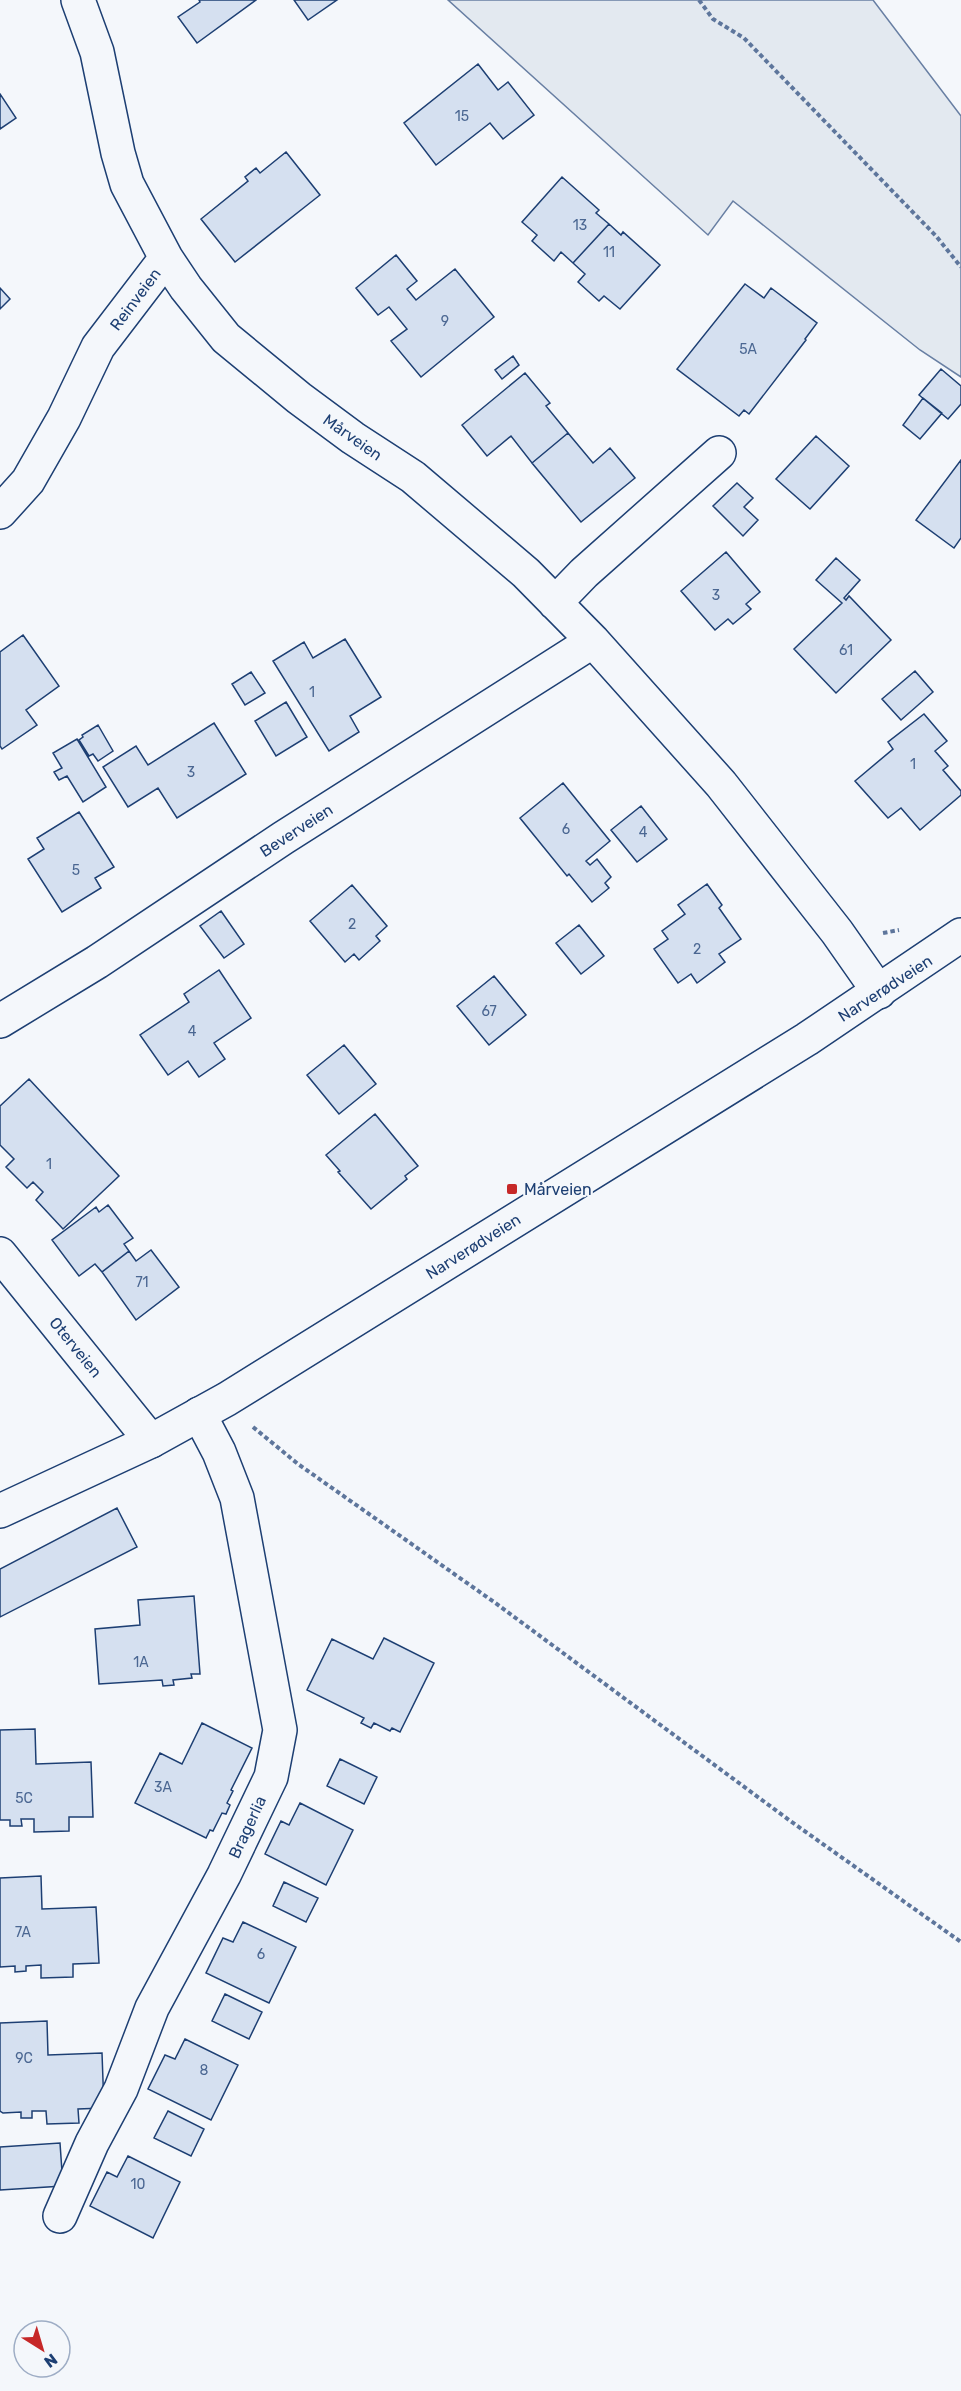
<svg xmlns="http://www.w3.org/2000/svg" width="961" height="2391" font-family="Rubik,sans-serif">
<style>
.green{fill:#e3e9f0;stroke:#687fa3;stroke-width:1.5}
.building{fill:#d5e0f0;stroke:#1d3f73;stroke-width:1.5}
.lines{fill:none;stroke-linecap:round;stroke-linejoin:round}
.minor-casing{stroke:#1d3f73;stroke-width:36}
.secondary-casing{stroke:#1d3f73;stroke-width:36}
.path{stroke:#5e769c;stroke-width:4;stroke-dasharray:4.5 3;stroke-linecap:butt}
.minor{stroke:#f4f7fb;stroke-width:33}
.secondary{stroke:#f4f7fb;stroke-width:33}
.poi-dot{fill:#c62828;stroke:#f4f7fb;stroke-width:2}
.labels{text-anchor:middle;stroke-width:4.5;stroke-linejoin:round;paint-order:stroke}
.number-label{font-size:14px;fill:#4b6792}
.street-label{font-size:16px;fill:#1d3f73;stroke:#f4f7fb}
.poi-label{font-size:16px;fill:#1d3f73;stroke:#f4f7fb;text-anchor:start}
</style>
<rect width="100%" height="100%" fill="#f4f7fb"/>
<!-- green -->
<path class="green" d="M448 0H873L961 116V377L920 350 733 201 708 235Z"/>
<!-- building -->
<path class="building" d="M199 0H256L197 43 178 17 200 2Z
M294 0H337L308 20Z
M478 64 498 90 508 82 534 115 503 139 490 123 436 165 404 123Z
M0 94 16 118 0 129Z
M286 152 320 195 235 262 201 219 248 181 245 177 256 168 260 173Z
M562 177 599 210 596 213 609 224 573 263 561 252 554 261 532 241 537 235 522 222Z
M609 224 621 235 623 232 660 265 620 309 604 296 599 301 578 282 585 274 573 263Z
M396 255 417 281 407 289 416 300 455 269 494 317 421 377 391 341 407 329 389 307 378 315 356 288Z
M745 284 764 298 771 288 817 323 805 339 806 340 749 414 744 410 739 416 677 369Z
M0 288 10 299 0 309Z
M513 356 519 365 502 379 495 370Z
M941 369 961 386V404L948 419 919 395Z
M525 373 550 403 546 406 568 433 532 463 511 436 487 456 462 425Z
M923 398 942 413 920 439 903 425Z
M568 433 593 463 610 448 635 478 581 522 532 463Z
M816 436 849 466 810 509 776 479Z
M961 460V538L954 548 916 520Z
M737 483 753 498 744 507 758 520 743 536 713 506Z
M726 552 760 592 746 604 751 609 733 624 728 619 715 630 681 591Z
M836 558 860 580 844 598 846 600 849 596 891 640 836 693 794 649 842 603 816 580Z
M23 635 59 686 26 710 37 725 2 749 0 746V652Z
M345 639 381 697 350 716 359 732 329 751 273 661 304 642 313 658Z
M915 671 933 692 901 720 882 699Z
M251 672 265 693 245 705 232 684Z
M286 702 307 737 276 756 255 721Z
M924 714 947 741 935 751 948 766 943 770 961 791V795L920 830 901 808 888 818 855 781 893 749 888 742Z
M214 723 246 774 177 818 158 788 128 807 103 767 136 746 148 765Z
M98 725 113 751 98 761 93 754 89 756 79 740 83 737 82 735Z
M77 739 106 787 83 802 67 776 59 780 54 772 62 768 53 753Z
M563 783 610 841 586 861 590 865 597 859 611 877 605 883 609 888 592 902 569 874 567 876 520 818Z
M641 806 667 839 637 862 611 830Z
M79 812 114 867 95 878 101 888 62 912 28 859 44 849 37 838Z
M707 884 722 905 719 908 741 939 719 954 725 962 697 983 691 974 678 983 654 949 668 939 662 931 685 914 678 905Z
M352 885 387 926 376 936 380 941 359 960 354 954 345 962 310 921Z
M221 911 244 944 224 958 200 926Z
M579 925 604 956 581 974 556 943Z
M219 970 251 1018 214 1043 225 1059 199 1077 188 1061 168 1075 140 1035 189 1002 184 994Z
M494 976 526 1015 489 1045 457 1006Z
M344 1045 376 1084 339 1114 307 1075Z
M29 1079 119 1176 63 1229 36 1200 43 1192 33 1182 27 1188 6 1167 14 1159 0 1145V1106Z
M375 1114 418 1166 405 1176 407 1179 371 1209 338 1172 340 1171 326 1155Z
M108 1205 133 1238 124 1244 129 1251 102 1272 95 1264 79 1276 52 1240 96 1207 99 1212Z
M151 1250 179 1287 136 1320 102 1272 129 1251 136 1261Z
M117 1508 137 1547 0 1617V1569Z
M194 1596 200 1674H191L192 1678 173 1680 174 1685 163 1686 162 1680 99 1684 95 1629 140 1625 138 1600Z
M384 1638 434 1663 400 1732 392 1728 390 1731 374 1723 371 1728 361 1723 364 1718 307 1690 332 1639 373 1659Z
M202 1723 252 1748 231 1790 233 1791 227 1803 230 1805 226 1814 222 1813 213 1831 210 1830 206 1838 135 1803 160 1753 182 1764Z
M35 1729 36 1764 91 1762 93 1817H69V1831L34 1832V1819H21L22 1826H10V1820H0V1730Z
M340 1759 377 1777 364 1804 327 1786Z
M300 1803 353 1830 326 1885 265 1854 281 1821 289 1825Z
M41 1876 42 1909 96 1907 99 1963 73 1964V1977L41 1978V1965L26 1966V1971L15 1972V1966L0 1967V1878Z
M284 1882 318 1898 306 1922 273 1906Z
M243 1922 296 1947 269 2003 206 1973 223 1938 233 1942Z
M225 1994 262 2012 249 2039 212 2021Z
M47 2021 48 2055 102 2053 104 2108 78 2109 79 2123 47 2124 46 2111H32V2118H21V2112L3 2113 0 2111V2023Z
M185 2039 238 2065 211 2120 148 2089 165 2055 175 2059Z
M168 2111 204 2129 191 2156 154 2138Z
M60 2143 63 2186 0 2190V2147Z
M128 2156 180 2182 153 2238 90 2206 107 2172 117 2177Z"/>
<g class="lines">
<!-- minor casing -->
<g class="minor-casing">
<path id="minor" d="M78 0 97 52 118 153 127 184 166 258 186 288 226 338 299 398 353 438 413 477 526 573 593 641 721 784 837 932 879 992
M0 512 28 481 64 418 98 347 166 258
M555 603 584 573 719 453
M0 1021 97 962 283 838 593 641
M0 1254 151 1441
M60 2216 92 2143 121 2089 152 2008 224 1875 271 1777 280 1730 237 1498 219 1452 199 1414"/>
</g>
<!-- secondary casing -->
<g class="secondary-casing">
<path id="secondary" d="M0 1511 151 1441 227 1399 807 1039 961 935"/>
</g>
<!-- path -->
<path class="path" d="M699 0 713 19 744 38 936 236 961 267
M883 933 899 930
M253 1427 298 1464 494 1602 789 1820 961 1942"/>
<!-- minor -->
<use href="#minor" class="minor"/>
<!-- secondary -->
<use href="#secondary" class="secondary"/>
</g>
<!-- markers -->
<rect class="poi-dot" x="506" y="1183" width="12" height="12" rx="3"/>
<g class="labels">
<!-- number labels -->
<g class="number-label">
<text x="462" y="121">15</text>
<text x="580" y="230">13</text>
<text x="609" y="257">11</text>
<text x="445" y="326">9</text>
<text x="748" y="354">5A</text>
<text x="716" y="600">3</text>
<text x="846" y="655">61</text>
<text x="312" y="697">1</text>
<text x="913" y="769">1</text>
<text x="191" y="777">3</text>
<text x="566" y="834">6</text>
<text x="643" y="837">4</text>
<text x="76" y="875">5</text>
<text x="352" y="929">2</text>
<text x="697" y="954">2</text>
<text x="489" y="1016">67</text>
<text x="192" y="1036">4</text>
<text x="49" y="1169">1</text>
<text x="142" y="1287">71</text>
<text x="141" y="1667">1A</text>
<text x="163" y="1792">3A</text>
<text x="24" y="1803">5C</text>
<text x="23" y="1937">7A</text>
<text x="261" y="1959">6</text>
<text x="24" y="2063">9C</text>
<text x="204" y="2075">8</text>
<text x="138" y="2189">10</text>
</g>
<!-- street labels -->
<g class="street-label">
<text transform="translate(135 299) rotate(-53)" y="6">Reinveien</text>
<text transform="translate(353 437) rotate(35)" y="6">Mårveien</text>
<text transform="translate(296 830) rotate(-33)" y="6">Beverveien</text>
<text transform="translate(885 988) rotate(-33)" y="6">Narverødveien</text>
<text transform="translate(473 1246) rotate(-32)" y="6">Narverødveien</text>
<text transform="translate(76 1347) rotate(51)" y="6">Oterveien</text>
<text transform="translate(247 1827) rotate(-65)" y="6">Bragerlia</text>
</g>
<!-- poi labels -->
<g class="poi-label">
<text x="524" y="1195">Mårveien</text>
</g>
</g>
<!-- north arrow -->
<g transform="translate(42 2349) rotate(143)"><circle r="28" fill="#f4f7fb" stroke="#9eadc5" stroke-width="1.5"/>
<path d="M0-4.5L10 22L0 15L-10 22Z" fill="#c62828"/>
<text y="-9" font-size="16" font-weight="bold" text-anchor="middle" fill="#1d3f73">N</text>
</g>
</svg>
